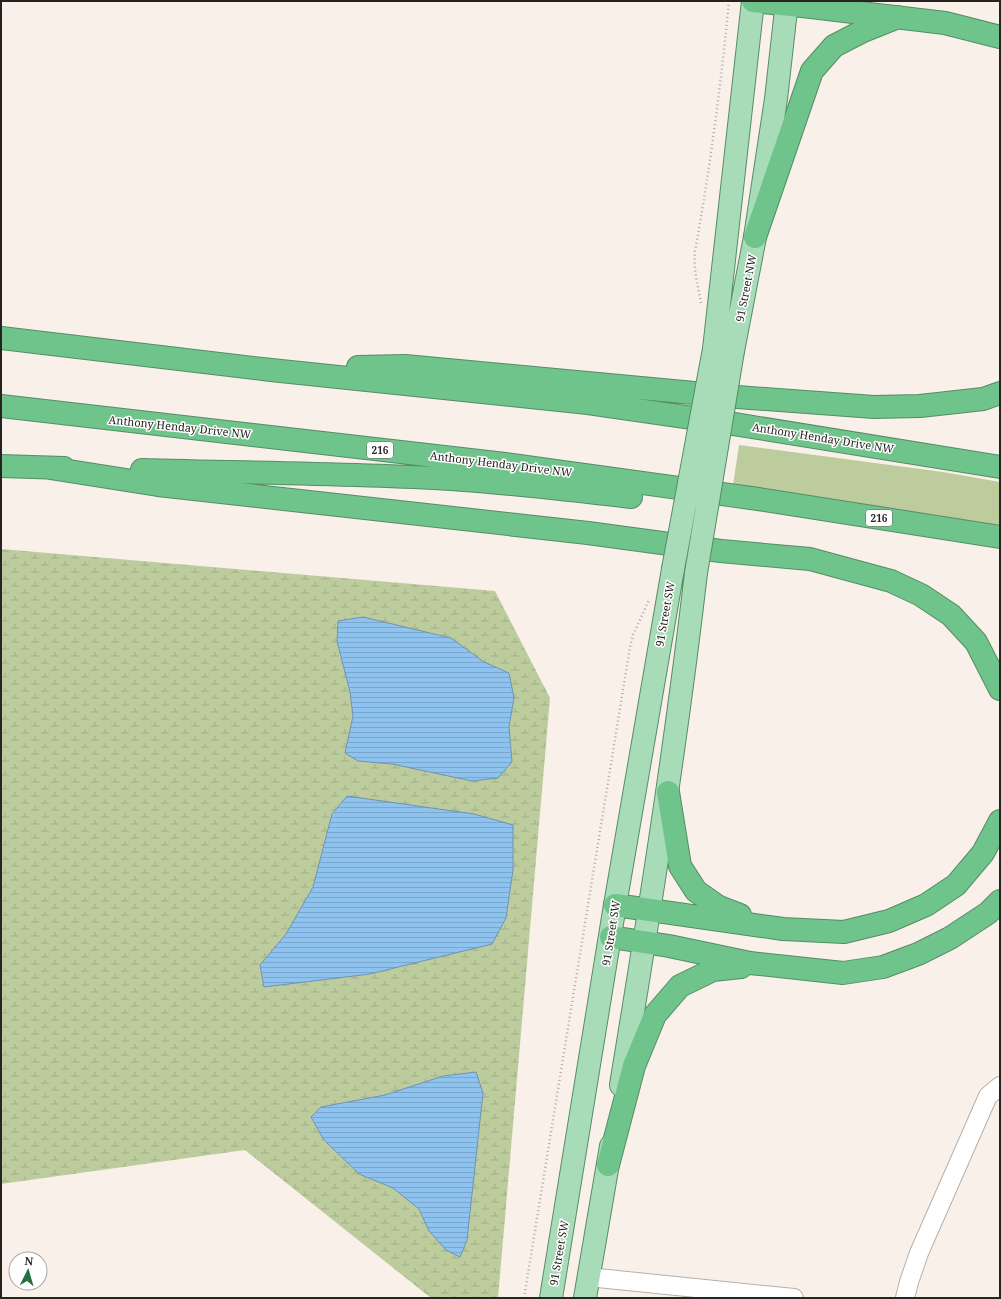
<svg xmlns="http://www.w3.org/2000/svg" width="1001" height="1299" font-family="'Noto Serif',serif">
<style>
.grass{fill:#bdcc9d}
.wetland{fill:url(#wetland-marsh)}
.water{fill:url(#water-rules);stroke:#7093b1}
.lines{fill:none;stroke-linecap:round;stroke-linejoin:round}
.minor-casing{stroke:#b8afa9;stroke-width:20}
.major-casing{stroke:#558c66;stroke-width:24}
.highway-casing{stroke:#558c66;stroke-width:24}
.path{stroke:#b1a9a4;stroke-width:2.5;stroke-dasharray:1 3;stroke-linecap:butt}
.minor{stroke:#fff;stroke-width:18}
.major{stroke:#a8dcb9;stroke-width:22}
.highway{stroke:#6ec48b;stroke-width:22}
.major-bridge-casing{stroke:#558c66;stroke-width:24;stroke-linecap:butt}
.major-bridge{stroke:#a8dcb9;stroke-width:22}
.labels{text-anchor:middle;stroke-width:3;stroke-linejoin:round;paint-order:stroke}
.shield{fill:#fff;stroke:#686564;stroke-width:1}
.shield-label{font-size:10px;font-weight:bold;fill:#272321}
.street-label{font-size:11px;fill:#272321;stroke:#fff}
</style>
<defs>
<pattern id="wetland-marsh" width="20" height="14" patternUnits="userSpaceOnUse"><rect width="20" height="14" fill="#bdcc9d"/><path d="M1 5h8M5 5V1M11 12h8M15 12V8" fill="none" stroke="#a2af87"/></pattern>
<pattern id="water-rules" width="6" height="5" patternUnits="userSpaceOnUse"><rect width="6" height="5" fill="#8fc3ef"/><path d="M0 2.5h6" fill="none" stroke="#7ba7cd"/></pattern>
</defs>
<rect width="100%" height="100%" fill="#faf0ea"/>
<!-- grass -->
<path class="grass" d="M739 445 943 472 1000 482V527L733 485Z"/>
<!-- wetland -->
<path class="wetland" d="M1 549 495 591 550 698 498 1298H431L245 1150 1 1184Z"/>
<!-- water -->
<path class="water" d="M363 617 451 638 484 662 509 673 514 698 509 727 512 762 498 778 472 781 392 764 358 761 345 753 353 716 350 692 337 641 338 621Z
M347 796 474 814 513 825V870L506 918 492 944 370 974 264 987 260 965 286 934 313 887 332 814Z
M476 1072 483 1093 467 1240 460 1257 446 1250 429 1231 419 1209 393 1188 359 1174 324 1140 311 1117 321 1107 385 1095 443 1076Z"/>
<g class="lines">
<!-- minor casing -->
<g class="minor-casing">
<path id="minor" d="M588 1277 794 1298
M905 1298 909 1282 919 1253 988 1096 1000 1086"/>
</g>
<!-- major casing -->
<g class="major-casing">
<path id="major" d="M714 349 753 1
M733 351 755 237 776 99 787 1
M621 1085C649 915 676 745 696 573
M551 1298 615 905 673 569
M585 1298 611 1146"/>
</g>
<!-- highway casing -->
<g class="highway-casing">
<path id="highway" d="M753 1 811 7 945 23 1000 37
M755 237 812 71 834 46 863 31 898 17
M1 338 271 370 588 403 734 424 1000 467
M358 367 405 366 737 397 874 407 920 406 983 399 1000 393
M1 406 505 464 758 499 1000 537
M1 466 64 468
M50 468 158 485 588 533 721 551 810 559 891 581 921 595 951 615 976 642 1000 689
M142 470C245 473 348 473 451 479 511 483 571 490 631 497
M668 792 680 866 696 891 719 907 740 915
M615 905 783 929 844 932 889 921 926 905 956 885 983 853 1000 821
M611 937 669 946 750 963 843 973 883 967 918 954 950 938 988 913 1000 901
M608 1165 634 1066 655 1015 680 986 713 970 741 967"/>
</g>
<!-- path -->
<path class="path" d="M701 303C698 286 693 269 695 251 710 169 721 85 729 1
M524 1298 630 647 633 635 649 600"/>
<!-- minor -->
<use href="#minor" class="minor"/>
<!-- major -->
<use href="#major" class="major"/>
<!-- highway -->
<use href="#highway" class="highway"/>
<!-- major-bridge casing -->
<g class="major-bridge-casing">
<path id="major-bridge" d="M673 569 714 349
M696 573 733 351"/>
</g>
<!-- major-bridge -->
<use href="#major-bridge" class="major-bridge"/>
</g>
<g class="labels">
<!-- shield labels -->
<g class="shield">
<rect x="367" y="442" width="26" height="16" rx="3"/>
<rect x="866" y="510" width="26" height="16" rx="3"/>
</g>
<g class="shield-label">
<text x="380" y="454">216</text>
<text x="879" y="522">216</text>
</g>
<!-- street labels -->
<g class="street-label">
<text transform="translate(746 288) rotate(-79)" y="4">91 Street NW</text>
<text transform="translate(180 427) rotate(6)" y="4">Anthony Henday Drive NW</text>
<text transform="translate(823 438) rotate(9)" y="4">Anthony Henday Drive NW</text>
<text transform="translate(501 464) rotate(7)" y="4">Anthony Henday Drive NW</text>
<text transform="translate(665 614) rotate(-80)" y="4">91 Street SW</text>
<text transform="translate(611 933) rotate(-81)" y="4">91 Street SW</text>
<text transform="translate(559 1253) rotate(-80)" y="4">91 Street SW</text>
</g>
</g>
<!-- border -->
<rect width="1001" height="1299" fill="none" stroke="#272321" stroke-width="4"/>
<!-- north arrow -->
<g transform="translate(28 1271) rotate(5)"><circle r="19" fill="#ffffff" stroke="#a9a7a6"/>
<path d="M0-3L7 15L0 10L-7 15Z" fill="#236f3d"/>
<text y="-6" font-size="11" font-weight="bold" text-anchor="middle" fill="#272321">N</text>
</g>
</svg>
